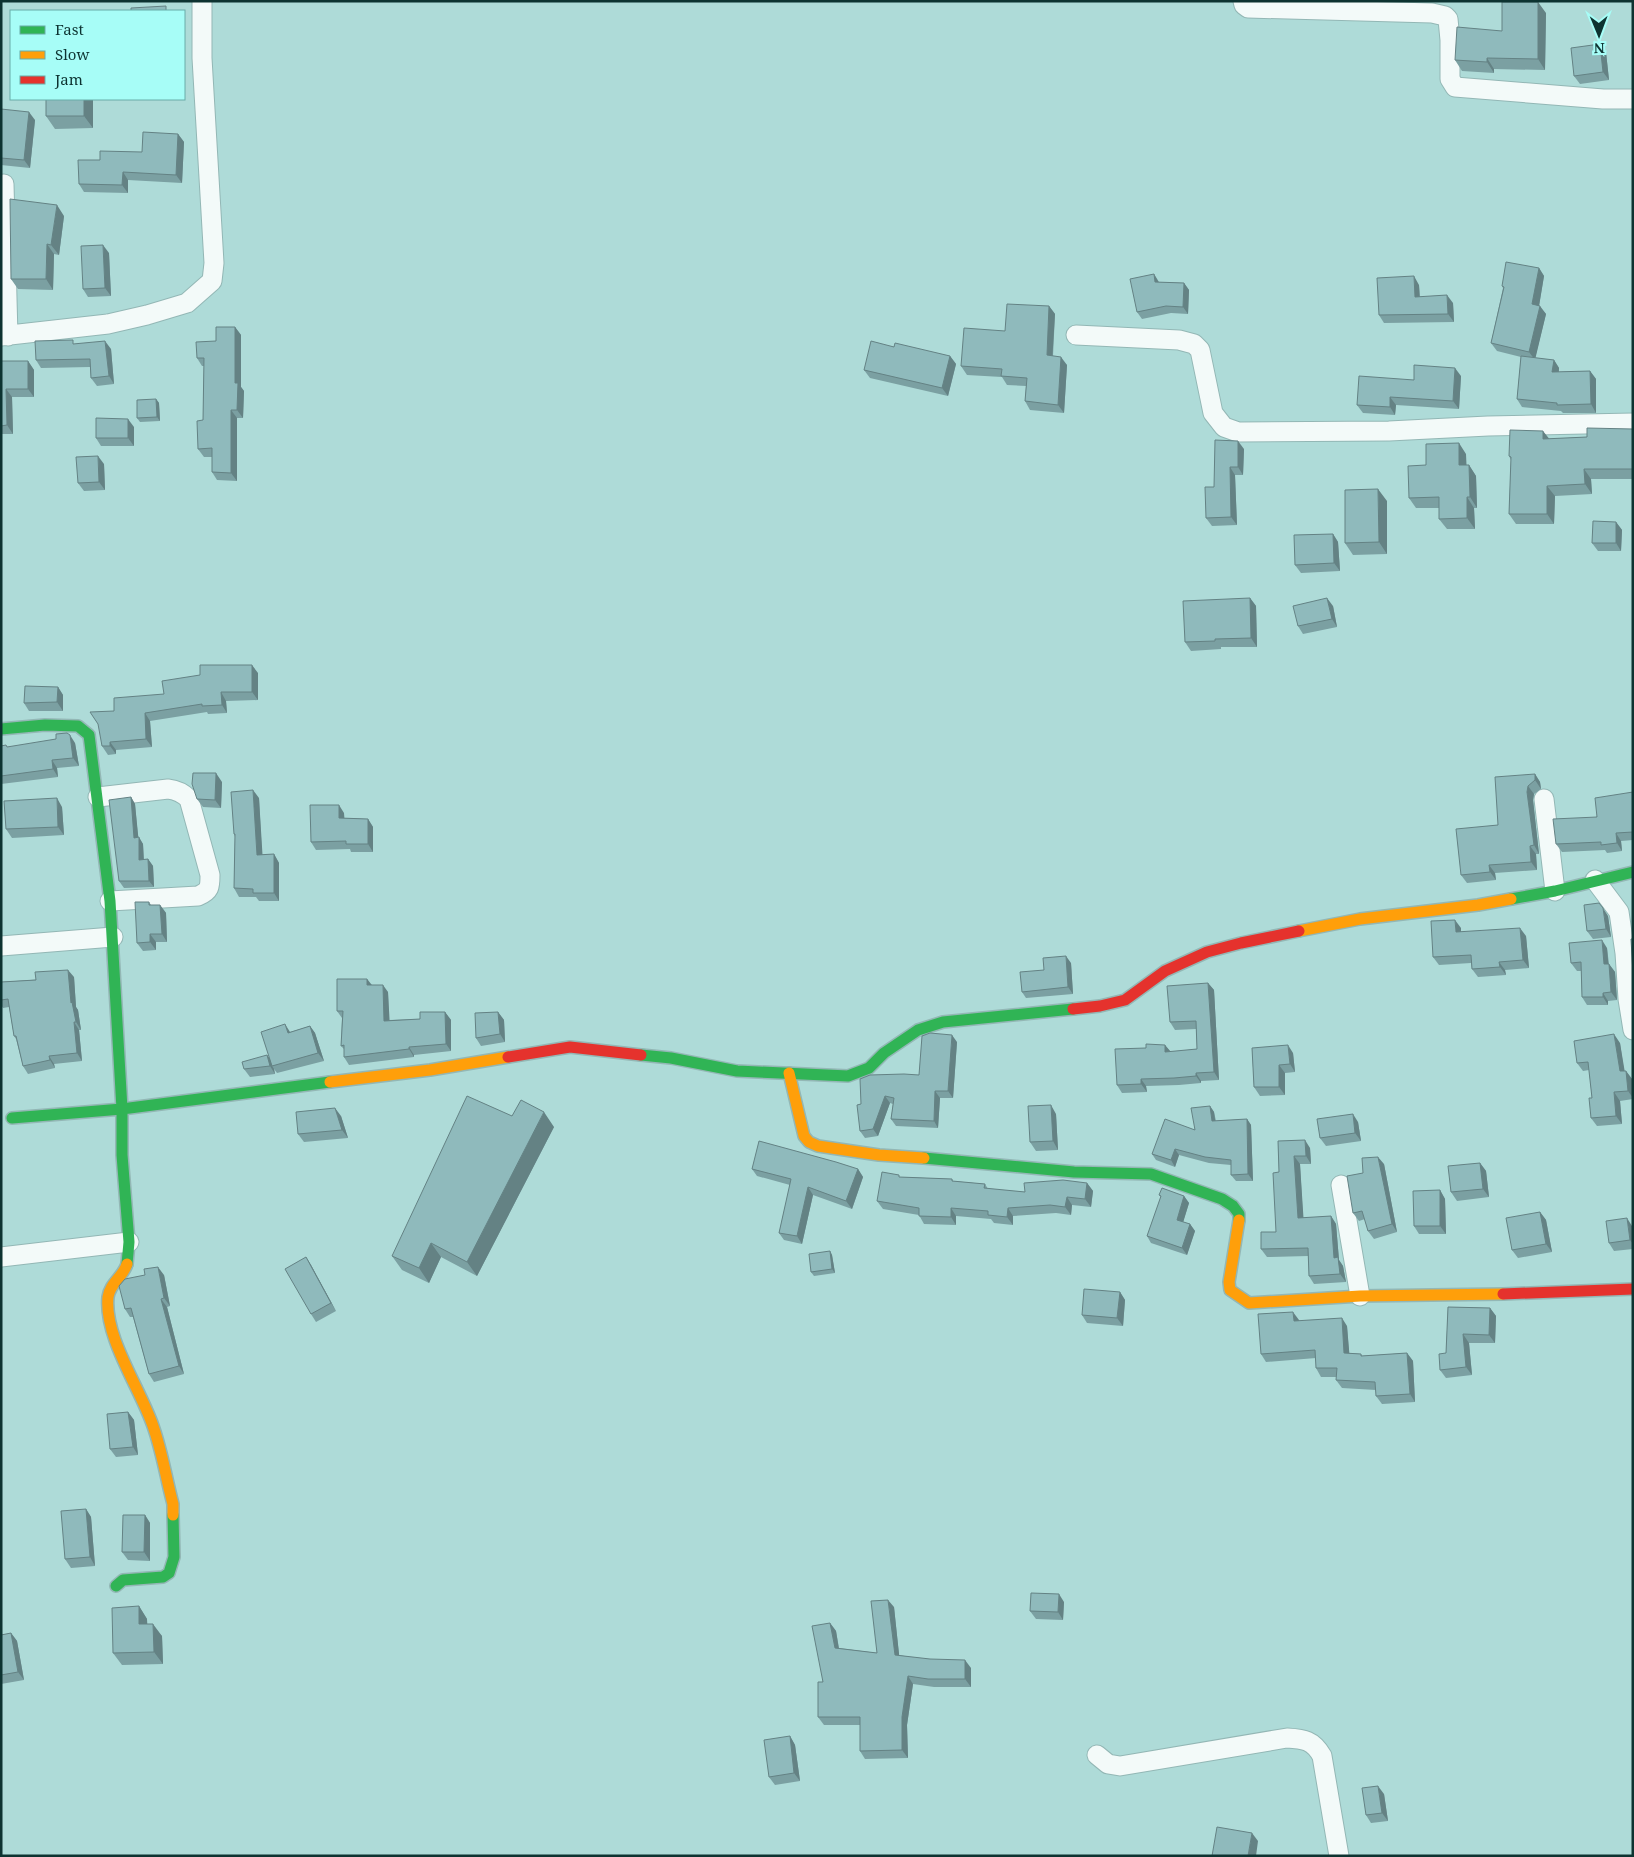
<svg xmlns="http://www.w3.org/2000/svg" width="1634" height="1857" font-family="'Noto Serif',serif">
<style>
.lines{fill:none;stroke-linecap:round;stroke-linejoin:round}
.street-casing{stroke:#93b7b5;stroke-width:21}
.fast-casing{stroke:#93b7b5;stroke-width:14}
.slow-casing{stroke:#93b7b5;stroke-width:14}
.jam-casing{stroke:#93b7b5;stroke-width:14}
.street{stroke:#f3faf9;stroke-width:19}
.fast{stroke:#30b455;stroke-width:11}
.slow{stroke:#ff9f0a;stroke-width:11}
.jam{stroke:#e5322d;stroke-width:11}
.wall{fill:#7ba0a2}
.shaded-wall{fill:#648284}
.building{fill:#8fbabc;stroke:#648284}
</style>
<rect width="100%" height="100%" fill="#aedbd8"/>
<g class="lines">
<!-- street casing -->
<g class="street-casing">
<path id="street" d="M1243 1 1244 5 1248 8 1432 13 1445 16 1448 19 1450 40V79L1455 87 1603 99H1633
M4 184 8 336
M1076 335 1179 340 1194 344 1200 350 1213 413 1224 427 1238 432 1389 431 1488 426 1633 423
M1 336 108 324 147 315 187 303 212 281 214 263 202 58V1
M98 797 168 789C177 790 183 793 189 799L210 875C210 887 210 891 198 896L110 901
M1544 799 1555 891
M1595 880 1619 912 1625 953 1628 999 1633 1030
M1 946 113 937
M1341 1185 1360 1296
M1 1257 129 1242
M1097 1755 1108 1764 1120 1766 1287 1738C1304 1739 1313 1740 1322 1756L1339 1856"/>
</g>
<!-- fast casing -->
<g class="fast-casing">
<path id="fast" d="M1 729 45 725 78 726 89 735 110 901 122 1109V1155L129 1242 127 1264
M1511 899 1555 891 1633 872
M641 1055 671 1058 737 1071 848 1076 869 1068 884 1053 918 1030 943 1022 1073 1009
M12 1118 122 1109 330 1082
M924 1158 1074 1172 1151 1174 1222 1199 1233 1206 1239 1214V1220
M116 1586 123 1580 163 1577 169 1573 174 1557 173 1515"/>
</g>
<!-- slow casing -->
<g class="slow-casing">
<path id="slow" d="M1299 931 1360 919 1478 905 1511 899
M789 1073 804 1136 809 1142 818 1146 879 1155 924 1158
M330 1082 430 1070 508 1057
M1239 1220 1229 1282 1230 1290 1249 1303 1360 1296 1503 1294
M127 1264C123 1277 110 1283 108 1297 104 1337 140 1388 153 1426 162 1451 166 1478 173 1504V1515"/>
</g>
<!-- jam casing -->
<g class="jam-casing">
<path id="jam" d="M1073 1009 1100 1006 1125 1000 1165 971 1207 952 1241 943 1299 931
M508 1057 570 1047 641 1055
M1503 1294 1633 1289"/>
</g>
<!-- street -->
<use href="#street" class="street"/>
<!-- fast -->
<use href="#fast" class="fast"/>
<!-- slow -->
<use href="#slow" class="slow"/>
<!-- jam -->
<use href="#jam" class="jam"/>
</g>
<!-- wall -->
<path class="wall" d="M1546 13 1545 70 1494 69V73L1462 71 1455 60 1502 31Z
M1600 44 1606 52 1609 80 1580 84 1574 76Z
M93 99V128L55 129 46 116Z
M1 109 35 120 30 168 1 165Z
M178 134 184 142 182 183 128 180V193L84 192 79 184 100 160 142 152Z
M64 216 59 255 54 254 53 290 18 289 11 279Z
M109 253 111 296 88 297 83 289Z
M1539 268 1544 276 1539 306 1546 314 1535 358 1554 360 1559 368V372L1590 371 1596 379V413H1563L1561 411 1522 407 1517 399 1521 357 1497 351 1491 343 1503 288 1502 286Z
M1154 274 1159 282 1184 283 1189 290 1188 314 1171 313 1142 319 1137 312Z
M1419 285 1420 297 1453 303 1454 322 1384 323 1379 315Z
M1049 306 1055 314 1053 356 1067 365 1064 413 1030 410 1025 401 1026 386 1007 385 1002 377 967 375 961 366 1005 331Z
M235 327 241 335V387L244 391 243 418H237V481L217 480 212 472V457H204L198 449 203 420 204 366H202L197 358Z
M75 344 111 349 114 384 97 386 91 378 90 367 41 368 36 360Z
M950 356 956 364 948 396 870 378 864 370Z
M1 361H28L34 370V397H12L13 434H1Z
M1461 376 1459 409 1396 405 1395 415 1363 413 1357 405 1414 380Z
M156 399 159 403 160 421 140 422 137 418Z
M134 427V446H101L96 438Z
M1633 429V479H1591L1592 494 1555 496 1554 524H1516L1509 514 1511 460 1509 456 1549 439 1587 437Z
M1244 449 1243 475H1235L1237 525 1212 526 1206 518 1214 487Z
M1466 454V465H1469L1476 476 1477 508H1474L1475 529H1447L1439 519V508H1416L1409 498 1426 465Z
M104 464 105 490 84 491 78 483Z
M1387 501V554L1353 555 1345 543Z
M1616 522 1622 530 1621 551H1598L1592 543Z
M1333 534 1338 542 1340 571 1301 573 1295 565Z
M1250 598 1256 606 1257 647H1221V649L1191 651 1185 642Z
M1333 606 1337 627 1303 634 1298 626Z
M258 673V700L226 701 227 713 208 714 207 712 150 721 152 747 116 750V754L108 755 102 746 114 711 164 694Z
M58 687 63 695V711H29L24 703Z
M75 743 79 766 57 768 58 777 1 784V746L8 747Z
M1535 774 1540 782 1541 789 1534 794 1533 800 1539 854H1536L1537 870 1495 873 1496 880 1467 883 1461 875Z
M222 782 221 808 203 807 197 799Z
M1633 792V840L1621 841 1622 851 1607 853 1605 850 1562 852 1556 844Z
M131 797 135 804 138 837 143 844 144 860 148 859 153 866 154 887 124 888 119 881Z
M259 798 262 855 274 854 279 863V901H259L256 897H239L234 888 235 837 234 834Z
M62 807 64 835 12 838 6 829Z
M344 813V818L368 819 373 827V852H351L350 849 316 850 311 842Z
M149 902 151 905H160L166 913 167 942H156V950L143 951 137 943Z
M1608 916 1611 937 1593 939 1587 931Z
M1461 928V932L1526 936 1529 968 1505 970 1506 975 1478 977 1472 969 1471 963 1439 965 1433 957Z
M1607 948 1609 964 1615 972 1617 1000 1608 1001V1005H1587L1582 997 1581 971H1577L1571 963Z
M1071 963 1073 994 1026 998 1022 992Z
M74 977 76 1007 78 1010 81 1030H79L82 1061 54 1064 55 1068 28 1074 23 1066 16 1039 14 1036 9 1007 3 1008 1 1005V982Z
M367 979 372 985 388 992 389 1020 420 1019 445 1012 451 1020V1051L414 1055V1057L349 1065 344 1057V1049L341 1046 342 1018 337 1011Z
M1208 983 1214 990 1219 1080 1201 1081V1083L1179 1085 1146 1086 1147 1092 1122 1093 1117 1085 1146 1048 1165 1045 1170 1052 1197 1049 1196 1029 1175 1030 1170 1022Z
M498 1012 504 1020 505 1042 481 1046 476 1038Z
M310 1026 315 1033 324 1061 277 1073 274 1069 275 1074 250 1077 244 1069 267 1055 270 1059 290 1032Z
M957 1042 953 1098H940L938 1128 896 1126 891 1119 893 1104 890 1103 878 1136 865 1138 860 1131 861 1104 919 1075Z
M1620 1043 1624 1071H1626L1632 1079 1633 1099 1620 1101 1622 1124 1597 1126 1591 1118 1592 1098 1589 1070 1583 1071 1577 1063Z
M1252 1048 1293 1053 1295 1072 1285 1073V1095L1260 1096 1254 1087Z
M1210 1106 1214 1112 1216 1121 1247 1119 1251 1125 1253 1181H1236L1231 1175V1165L1209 1163 1179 1155 1175 1167 1156 1160 1152 1154 1195 1130Z
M1056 1114 1058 1150 1036 1151 1030 1142Z
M341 1116 348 1138 304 1142 298 1134Z
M512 1116 554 1127 477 1276 441 1257 429 1283 402 1270 392 1256Z
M1358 1122 1361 1141 1326 1146 1320 1138Z
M1278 1141 1310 1148 1311 1164H1300L1303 1218 1331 1216 1336 1224 1339 1260 1343 1266 1346 1282 1314 1284 1309 1276 1308 1256 1267 1257 1261 1249 1276 1232 1279 1172Z
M1480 1163 1486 1171 1489 1197 1457 1201 1451 1192Z
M1384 1164 1397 1232 1374 1239 1368 1231 1365 1219 1359 1221 1353 1213 1363 1173Z
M752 1169H858L863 1177 852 1209 813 1195 802 1244 784 1240 779 1233 790 1185 757 1176Z
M901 1177 952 1179 953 1181 985 1184 988 1189 1025 1192 1087 1183 1093 1191 1091 1207 1072 1205 1071 1215 1056 1213 1013 1216V1225L994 1223 991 1219 956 1216V1225L924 1224 919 1215 883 1209 877 1201Z
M1440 1190 1445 1199 1446 1234H1419L1414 1226Z
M1159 1195 1184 1196 1189 1203 1183 1222 1190 1224 1195 1231 1187 1255 1151 1243 1147 1236 1161 1197Z
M1540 1212 1546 1220 1552 1252 1518 1258 1512 1250Z
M1632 1226 1633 1249 1614 1251 1609 1243Z
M830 1251 832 1255 835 1273 814 1276 811 1272Z
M306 1257 311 1265 336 1311 316 1322 311 1314Z
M164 1275 170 1306 167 1307 184 1374 154 1382 149 1374 133 1317H130L125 1309Z
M1120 1292 1125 1300 1123 1326 1087 1323 1082 1315Z
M1448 1307 1490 1308 1496 1316 1495 1343H1469L1472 1375 1446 1378 1440 1370 1446 1353Z
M1299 1320V1321L1347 1326 1349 1353 1361 1354 1362 1356 1407 1353 1413 1361 1415 1402 1382 1404 1376 1396V1390L1342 1388 1336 1380 1337 1377H1321L1316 1368V1358L1266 1362 1261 1354Z
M128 1412 134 1420 138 1455 116 1457 110 1449Z
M86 1509 91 1517 95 1566 71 1568 65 1559Z
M145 1515 150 1523V1561L128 1560 122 1552Z
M1064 1602 1063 1620 1036 1619 1030 1611Z
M139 1606 147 1619V1624L162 1636 163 1664 122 1665 113 1653Z
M894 1607 899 1655 971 1668V1687H934L913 1684 907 1725 908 1758 865 1759 860 1751V1725H824L818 1717 830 1623 836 1631 839 1648 877 1653Z
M11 1633 17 1641 24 1680 1 1684V1635Z
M790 1736 795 1745 800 1781 775 1785 769 1777Z
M1384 1794 1388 1821 1371 1823 1366 1815Z"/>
<!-- shaded-wall -->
<path class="shaded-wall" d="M1538 2 1546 13 1545 70 1538 59Z
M1600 44 1606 52 1609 80 1603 72Z
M1487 58 1494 69V73L1487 62Z
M84 99H93V128L84 116Z
M29 112 35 120 30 168 24 160Z
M178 134 184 142 182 183 176 175Z
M123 172 128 180V193L122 185Z
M57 205 64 216 59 255 51 245Z
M47 244 54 254 53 290 46 279Z
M103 245 109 253 111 296 105 288Z
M1539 268 1544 276 1538 312 1532 304Z
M1154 274 1158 281 1160 288 1155 282Z
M1414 276 1419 285 1420 305 1415 297Z
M1184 283 1189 290 1188 314 1183 307Z
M1447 295 1453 303 1454 322 1448 314Z
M1049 306 1055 314 1052 363 1047 355Z
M1540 306 1546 314 1535 360 1529 352Z
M235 327 241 335V387L244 391 243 418 237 410 235 383Z
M105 341 111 349 114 384 109 376Z
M950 356 956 364 948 396 942 388Z
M1061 357 1067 365 1064 413 1058 405Z
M1554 360 1559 368 1558 380 1552 372Z
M28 361 34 370V397L28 389Z
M1455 368 1461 376 1459 409 1453 401Z
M1590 371 1596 379V413L1591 404Z
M6 389 12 397 13 434 7 425Z
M1390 397 1396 405 1395 415 1390 407Z
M156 399 159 403 160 421 157 417Z
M231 410 237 418V481L231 473Z
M128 419 134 427V446L128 438Z
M1543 431 1551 441 1543 439Z
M1238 441 1244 449 1243 475 1238 467Z
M1459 443 1466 454 1467 476 1459 465Z
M98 456 104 464 105 490 99 482Z
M1469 465 1476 476 1477 508 1470 497Z
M1230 467 1235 475 1237 525 1231 517Z
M1584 469 1591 479 1592 494 1585 484Z
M1547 486 1555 496 1554 524 1547 514Z
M1378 489 1387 501V554L1379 542Z
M1467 497 1474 508 1475 529 1467 518Z
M1616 522 1622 530 1621 551 1616 543Z
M1333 534 1338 542 1340 571 1334 563Z
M1250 598 1256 606 1257 647 1251 638Z
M1327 598 1333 606 1337 627 1332 619Z
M252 665 258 673V700L252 692Z
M58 687 63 695V711L57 702Z
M221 692 226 701 227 713 222 705Z
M145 713 150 721 152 747 146 739Z
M70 735 75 743 79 766 73 758Z
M110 742 116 750V754L110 746Z
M52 760 57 768 58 777 53 769Z
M216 773 222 782 221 808 215 800Z
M1535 774 1540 782 1541 789 1535 780Z
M1528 786 1534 794 1533 800 1539 854 1534 845 1527 792Z
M253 790 259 798 263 863 257 855Z
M131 797 135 804 139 844 134 838Z
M57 798 62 807 64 835 58 827Z
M339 805 344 813 345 826 339 818Z
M368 819 373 827V852L368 844Z
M1616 833 1621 841 1622 851 1617 843Z
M139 837 143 844 144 866 139 860Z
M1530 846 1536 854 1537 870 1531 862Z
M274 854 279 863V901L274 893Z
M148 859 153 866 154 887 149 881Z
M1489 865 1495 873 1496 880 1490 872Z
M160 905 166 913 167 942 162 934Z
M1603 908 1608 916 1611 937 1606 929Z
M1455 920 1461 928V940L1456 932Z
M1520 928 1526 936 1529 968 1523 960Z
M150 934 156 942V950L150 942Z
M1602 940 1607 948 1609 972 1604 964Z
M1066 956 1071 963 1073 994 1068 987Z
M1499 962 1505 970 1506 975 1500 967Z
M1609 964 1615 972 1617 1000 1611 992Z
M68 970 74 977 76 1007 78 1010 81 1030 76 1022 71 1003Z
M367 979 373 987 367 985Z
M1208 983 1214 990 1219 1080 1214 1072Z
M383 985 388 992 390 1028 384 1021Z
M1603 993 1608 1001V1005L1603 997Z
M445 1012 451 1020V1051L446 1044Z
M498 1012 504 1020 505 1042 500 1034Z
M74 1022 79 1030 82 1061 77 1053Z
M285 1024 290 1032 293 1040 288 1033Z
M310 1026 315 1033 324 1061 318 1053Z
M1614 1034 1620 1043 1626 1079 1620 1071Z
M952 1035 957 1042 953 1098 948 1091Z
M1165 1045 1171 1052H1165Z
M1288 1045 1293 1053 1295 1072 1290 1064Z
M409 1047 414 1055V1057L409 1049Z
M267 1055 273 1063 272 1066 274 1069 275 1074 270 1066Z
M49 1056 54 1064 55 1068 50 1060Z
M1279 1065 1285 1073V1095L1279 1087Z
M1626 1071 1632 1079 1633 1098 1628 1091Z
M1196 1073 1201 1081V1083L1196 1076Z
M1141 1079 1146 1086 1147 1092 1141 1084Z
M935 1091 940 1098 938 1128 934 1121Z
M1614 1092 1620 1101 1622 1124 1616 1116Z
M885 1096 890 1103 878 1136 873 1129Z
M1051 1105 1056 1114 1058 1150 1053 1141Z
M1210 1106 1214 1112 1216 1127 1212 1121Z
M335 1108 341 1116 348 1138 342 1130Z
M544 1112 554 1127 477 1276 467 1262Z
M1353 1114 1358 1122 1361 1141 1355 1133Z
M1247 1119 1251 1125 1253 1181 1248 1174Z
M1305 1140 1310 1148 1311 1164 1306 1156Z
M1175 1149 1179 1155 1175 1167 1171 1160Z
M1294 1156 1300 1164 1304 1226 1298 1218Z
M1378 1157 1384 1164 1397 1232 1392 1224Z
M1480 1163 1486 1171 1489 1197 1483 1189Z
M858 1169 863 1177 852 1209 846 1201Z
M1087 1183 1093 1191 1091 1207 1085 1199Z
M808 1187 813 1195 802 1244 797 1236Z
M1440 1190 1445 1199 1446 1234 1440 1226Z
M1184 1196 1189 1203 1182 1226 1177 1220Z
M1067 1197 1072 1205 1071 1215 1065 1207Z
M951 1208 956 1216V1225L951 1217Z
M1008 1208 1013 1216V1225L1007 1217Z
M1540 1212 1546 1220 1552 1252 1546 1244Z
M1331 1216 1336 1224 1339 1260 1343 1266 1346 1282 1340 1274 1334 1258Z
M1627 1218 1632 1226 1633 1244 1630 1240Z
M1190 1224 1195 1231 1187 1255 1182 1248Z
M431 1243 441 1257 429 1283 419 1268Z
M830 1251 832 1255 835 1273 832 1269Z
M306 1257 311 1265 336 1311 331 1303Z
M158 1267 164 1275 170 1306 164 1298Z
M1120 1292 1125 1300 1123 1326 1117 1318Z
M161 1299 167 1307 184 1374 179 1366Z
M1490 1308 1496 1316 1495 1343 1489 1335Z
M1293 1312 1299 1320 1300 1329 1294 1321Z
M1342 1318 1347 1326 1350 1361 1344 1353Z
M1463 1334 1469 1343 1472 1375 1466 1367Z
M1407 1353 1413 1361 1415 1402 1410 1394Z
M128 1412 134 1420 138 1455 133 1447Z
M86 1509 91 1517 95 1566 90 1557Z
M145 1515 150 1523V1561L144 1552Z
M1059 1594 1064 1602 1063 1620 1058 1612Z
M888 1600 894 1607 900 1663 895 1655Z
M139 1606 147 1619 148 1636 139 1624Z
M830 1623 836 1631 840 1656 835 1648Z
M153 1624 162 1636 163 1664 154 1652Z
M11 1633 17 1641 24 1680 18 1672Z
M965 1660 971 1668V1687L965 1679Z
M908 1676 913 1684 907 1725 908 1758 902 1750V1717Z
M790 1736 795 1745 800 1781 794 1773Z
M1378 1786 1384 1794 1388 1821 1382 1813Z
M1252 1833 1258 1841 1256 1856H1248Z"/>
<!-- building -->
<path class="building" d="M1502 2H1538V59L1487 58V62L1455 60 1457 27 1502 31Z
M166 6V11H131V8Z
M1600 44 1603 72 1574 76 1571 48Z
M46 99H84V116H46Z
M1 109 29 112 24 160 1 158Z
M143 132 178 134 176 175 123 172 122 185 79 184 78 160H100V151L142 152Z
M10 199 57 205 51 245 47 244 46 279H11Z
M103 245 105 288 83 289 81 246Z
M1506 262 1539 268 1532 304 1540 306 1529 352 1491 343 1504 287 1502 286Z
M1154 274 1155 282 1184 283 1183 307 1166 306 1137 312 1130 279Z
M1414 276 1415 297 1447 295 1448 314 1379 315 1377 278Z
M1007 304 1049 306 1047 355 1061 357 1058 405 1025 401 1027 378 1001 376 1002 369 961 366 964 328 1005 331Z
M216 327H235V383H238L237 410H231V473L212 472V448L198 449 197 421 203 420 204 358H197L196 342 216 341Z
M73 340V344L105 341 109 376 91 378 90 359 36 360 35 341Z
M871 341 894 347 895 343 950 356 942 388 864 370Z
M1521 356 1554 360 1552 372 1590 371 1591 404 1557 405V403L1517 399Z
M1 361H28V389H6L7 425 1 426Z
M1414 365 1455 368 1453 401 1390 397V407L1357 405 1359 376 1414 380Z
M156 399 157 417 137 418V400Z
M96 418 128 419V438H96Z
M1587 428 1633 429V469H1584L1585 484 1547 486V514H1509L1511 457 1509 456 1510 430 1543 431V439L1587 437Z
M1215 440 1238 441V467H1230L1231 517 1206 518 1205 487H1214Z
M1459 443V465H1469L1470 497H1467V518L1439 519V497L1409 498 1408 466 1426 465V444Z
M98 456 99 482 78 483 76 457Z
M1378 489 1379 542 1345 543V490Z
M1593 521 1616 522V543H1592Z
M1333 534 1334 563 1295 565 1294 535Z
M1250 598 1251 638 1215 639V641L1185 642 1183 601Z
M1327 598 1332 619 1298 626 1293 606Z
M200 665H252V692H221L222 705 202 706V704L145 713 146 739 110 742V746H102L98 724 90 712 114 711V698L164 694 162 681 200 675Z
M25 686 58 687 57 702 24 703Z
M67 733 70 735 73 758 52 760 53 769 1 776V746L6 745 7 747 56 739V734Z
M193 773H216L215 800 197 799 192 784Z
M1535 774V780L1528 786 1527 792 1534 845 1530 846 1531 862 1489 865 1490 872 1461 875 1456 829 1498 825 1495 777Z
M253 790 257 855 274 854V893H253V889L234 888 235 834H234L231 792Z
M1633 792V832L1616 833 1617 843 1601 845V842L1556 844 1553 819 1597 817 1595 798Z
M131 797 134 838 139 837V860L148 859 149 881H119L109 800Z
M57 798 58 827 6 829 4 801Z
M310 805H339V818L368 819V844H346V841L311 842Z
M135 902H149V905H160L162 934H150V942L137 943Z
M1599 903 1603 908 1606 929 1587 931 1584 905Z
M1455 920 1456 932 1520 928 1523 960 1499 962 1500 967 1472 969 1471 955 1433 957 1431 921Z
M1631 939H1633V974Z
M1602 940 1604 964H1609L1611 992 1603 993V997H1582L1581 962 1571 963 1569 943Z
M1066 956 1068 987 1022 992 1020 972 1044 970 1043 958Z
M68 970 71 1003 72 1002 76 1022H74L77 1053 49 1056 50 1060 23 1066 16 1036H14L8 999 1 1000V982L36 980 35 972Z
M337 979H367V985H383L384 1021 420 1019V1012H445L446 1044 409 1047V1049L344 1057V1045L341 1046 343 1011H337Z
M1208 983 1214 1072 1196 1073V1076L1174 1078 1141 1079V1084L1117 1085 1115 1049 1146 1048V1044L1165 1045V1052L1197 1049 1196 1021 1170 1022 1167 986Z
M498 1012 500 1034 476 1038 475 1013Z
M285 1024 288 1033 310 1026 318 1053 272 1066 261 1032Z
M930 1033 952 1035 948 1091H935L934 1121 891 1119 894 1098 885 1096 873 1129 860 1131 857 1105 861 1104 860 1079 870 1075 904 1074 919 1075 922 1036Z
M1614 1034 1620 1071H1626L1628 1091 1614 1092 1616 1116 1591 1118 1589 1098H1592L1588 1062 1577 1063 1574 1041Z
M1288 1045 1290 1064 1279 1065V1087H1254L1252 1048Z
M267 1055 270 1066 244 1069 242 1062Z
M467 1096 512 1116 521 1100 544 1112 467 1262 431 1243 419 1268 392 1256Z
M1051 1105 1053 1141 1030 1142 1028 1106Z
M1210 1106 1212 1121 1247 1119 1248 1174 1231 1175V1160L1205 1157 1175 1149 1171 1160 1152 1154 1165 1119 1195 1130 1191 1108Z
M335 1108 342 1130 298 1134 296 1112Z
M1353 1114 1355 1133 1320 1138 1317 1119Z
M1305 1140 1306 1156H1294L1298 1218 1331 1216 1334 1258 1338 1257 1340 1274 1309 1276 1308 1248 1261 1249V1232H1276L1273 1173 1279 1172 1278 1141Z
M759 1141 836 1162 858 1169 846 1201 808 1187 797 1236 779 1233 791 1179 752 1169Z
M1378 1157 1392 1224 1368 1231 1362 1211 1353 1213 1347 1176 1363 1173 1362 1158Z
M1480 1163 1483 1189 1451 1192 1448 1166Z
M882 1172 899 1175V1177L952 1179V1181L985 1184 984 1188 1025 1192 1024 1183 1063 1180 1087 1183 1085 1199 1067 1197 1065 1207 1050 1205 1008 1208 1007 1217 988 1215V1211L951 1208V1217L919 1216V1208L877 1201Z
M1162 1188 1184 1196 1177 1220 1190 1224 1182 1248 1147 1236 1161 1196 1159 1195Z
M1440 1190V1226H1414L1413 1191Z
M1540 1212 1546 1244 1512 1250 1506 1218Z
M1627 1218 1630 1240 1609 1243 1606 1221Z
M830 1251 832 1269 811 1272 809 1254Z
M306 1257 331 1303 311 1314 285 1269Z
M158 1267 164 1298 161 1299 179 1366 149 1374 131 1308 125 1309 119 1286 125 1279 145 1275 144 1269Z
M1084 1289 1120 1292 1117 1318 1082 1315Z
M1448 1307 1490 1308 1489 1335 1463 1334 1466 1367 1440 1370 1439 1354 1446 1353Z
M1293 1312 1294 1321 1342 1318 1344 1353 1361 1354V1356L1407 1353 1410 1394 1376 1396 1375 1382 1336 1380 1337 1368H1316L1315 1350 1261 1354 1258 1314Z
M128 1412 133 1447 110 1449 107 1414Z
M86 1509 90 1557 65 1559 61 1511Z
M123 1515H145L144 1552H122Z
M1031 1593 1059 1594 1058 1612 1030 1611Z
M888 1600 895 1655 930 1659 965 1660V1679H928L908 1676 902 1717V1750L860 1751V1717H818V1682H823L812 1626 830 1623 835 1648 877 1653 871 1601Z
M139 1606V1624H153L154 1652 113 1653 112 1608Z
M11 1633 18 1672 1 1675V1635Z
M790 1736 794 1773 769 1777 764 1740Z
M1378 1786 1382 1813 1366 1815 1362 1788Z
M1217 1827 1252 1833 1248 1856H1212Z"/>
<!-- border -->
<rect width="1634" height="1857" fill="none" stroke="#0d3331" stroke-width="5"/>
<!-- legend -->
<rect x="10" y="10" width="175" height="90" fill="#a7fdf7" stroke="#69aca8"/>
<rect x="20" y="26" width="25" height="8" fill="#30b455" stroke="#69aca8"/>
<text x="55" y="35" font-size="15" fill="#0d3331">Fast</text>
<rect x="20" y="51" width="25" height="8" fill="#ff9f0a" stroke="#69aca8"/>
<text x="55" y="60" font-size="15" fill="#0d3331">Slow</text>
<rect x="20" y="76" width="25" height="8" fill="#e5322d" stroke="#69aca8"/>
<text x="55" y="85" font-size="15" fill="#0d3331">Jam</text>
<!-- north arrow -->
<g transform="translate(1599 35) rotate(179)" stroke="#a7fdf7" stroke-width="4" paint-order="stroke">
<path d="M0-4L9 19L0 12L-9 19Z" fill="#0d3331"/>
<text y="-8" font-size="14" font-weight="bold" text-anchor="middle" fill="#0d3331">N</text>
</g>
</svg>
